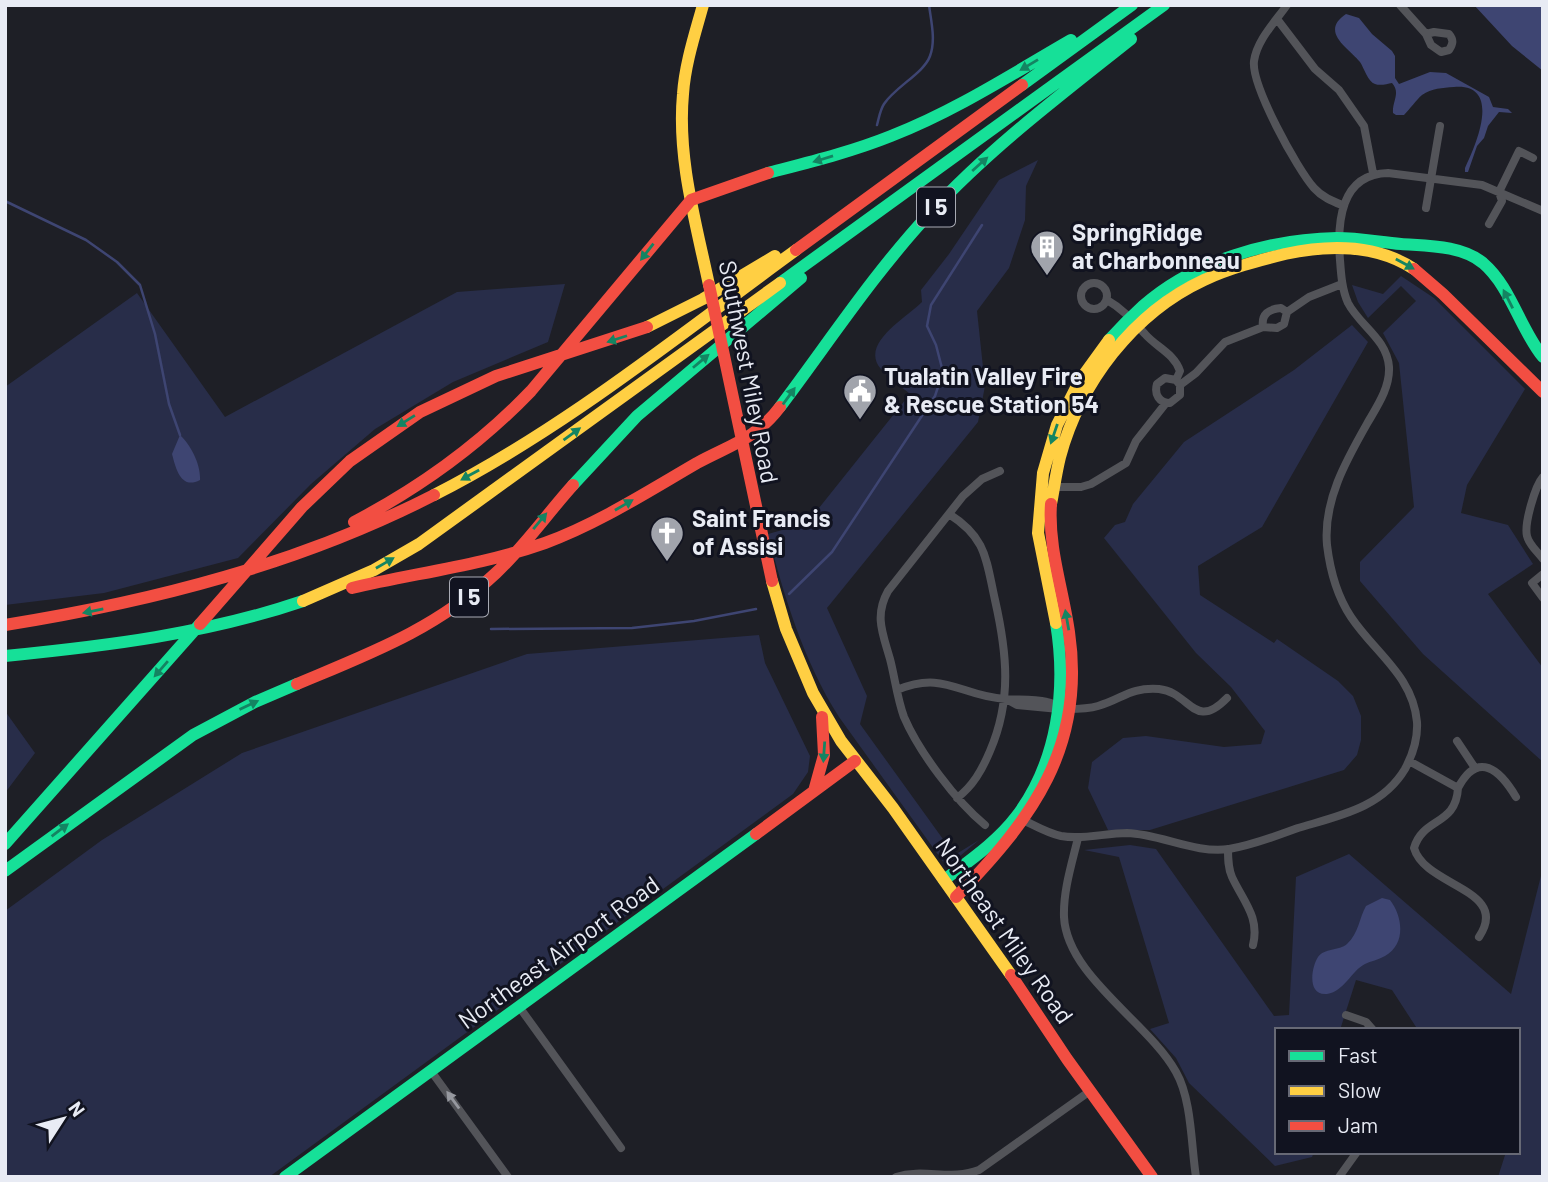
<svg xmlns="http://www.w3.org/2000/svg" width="1548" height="1182" font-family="Barlow,sans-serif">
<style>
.green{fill:#282d49}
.water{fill:#3e4572}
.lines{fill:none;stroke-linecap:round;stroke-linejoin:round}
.stream{stroke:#3e4572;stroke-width:2.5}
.street{stroke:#535459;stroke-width:8}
.fast{stroke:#16e098;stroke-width:12}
.slow{stroke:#ffcf43;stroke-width:12}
.jam{stroke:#f24e42;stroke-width:12}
.oneway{fill:#148462}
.oneway2{fill:#96989f}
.labels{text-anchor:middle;stroke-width:6;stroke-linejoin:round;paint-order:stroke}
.shield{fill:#111320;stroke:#a8aab4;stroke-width:2}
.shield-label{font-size:23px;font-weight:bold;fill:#e8ebf4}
.poi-label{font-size:24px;font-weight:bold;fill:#e8ebf4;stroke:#111320;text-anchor:start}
.street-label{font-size:24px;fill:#e8ebf4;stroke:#111320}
</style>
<rect width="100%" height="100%" fill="#1e1f26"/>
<!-- green -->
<path class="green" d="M1038 160 1026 186 1025 220 1009 268 977 311 985 386 978 422 827 608 867 696 860 724 953 853H958L979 840 947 867 839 717C804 662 784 597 768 534L807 523 910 394C901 386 889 379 881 369 859 344 906 318 922 302L921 290 949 254 999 180Z
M1401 276 1434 298 1525 389 1467 485 1461 513 1508 525 1533 564 1488 594 1543 668V762L1423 654 1360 581V562L1414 507 1399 363 1383 333 1416 301 1401 286 1368 318 1358 302 1352 285 1383 294Z
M565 284 548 342 453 382 375 429 311 484 238 558 104 593 5 605V387L137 293 225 417 457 292Z
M1352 325 1368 342 1262 527 1198 566 1200 595 1274 643 1277 639 1338 681 1353 696 1361 716V740L1357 755 1344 770 1150 830H1108L1088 788 1092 762 1123 738 1146 736 1224 747 1261 744 1265 731 1231 687 1196 653 1104 538 1115 525 1125 522 1133 504 1184 442 1294 370Z
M759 635 765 663 810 756 808 772 793 794 269 1177H5V911L102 840 242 753 527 654Z
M5 711 35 753 5 793Z
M1130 845 1156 849 1274 1016 1289 1015 1296 877 1349 854 1511 994 1543 868V1177H1498L1506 1152H1518V1030H1418L1392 990 1356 980 1340 1030H1277V1152H1314L1312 1157 1275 1166 1189 1083 1176 1058 1150 1029 1169 1023 1119 857 1084 850Z"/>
<!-- water -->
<path class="water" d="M1474 5H1543V71L1512 46Z
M1346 14 1359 18 1372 34 1392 51 1395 56V78L1399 84 1430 72 1446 73 1489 97 1493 107 1508 109 1512 113 1499 112 1488 126 1484 138 1477 146 1468 172H1465V168C1476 145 1503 83 1454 87 1442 88 1432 88 1422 95 1416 100 1410 109 1404 115H1396L1393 113C1392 101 1401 93 1392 83 1387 84 1380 86 1375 84 1368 82 1364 68 1360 62 1349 48 1319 32 1346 14Z
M180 435C191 445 201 465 200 480 181 490 176 469 172 454Z
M1382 898 1390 900C1403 917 1406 944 1385 956 1378 960 1371 961 1365 964 1351 971 1345 991 1327 994 1307 996 1311 968 1318 957 1324 948 1339 951 1347 944 1359 933 1359 918 1366 906Z"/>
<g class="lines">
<!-- stream -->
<path class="stream" d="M877 125C879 118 880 110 884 104 895 87 924 73 930 56 936 40 931 21 929 5
M5 201 86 240 117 262 140 285 155 334 169 404 180 435
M789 594 832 552 935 396 943 372 936 345 927 326 931 305 982 225
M491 629 632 628 694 621 756 609"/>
<!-- street -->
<path class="street" d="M1287 5C1275 22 1257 40 1254 61 1251 85 1297 169 1314 188 1322 197 1332 201 1342 205
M1400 5 1426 34
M1277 19 1315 69 1339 90 1364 126 1373 173
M1434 32 1449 34C1454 40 1453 44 1449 50L1441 52 1431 45 1426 34Z
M1426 208 1440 126
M1489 224 1502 201 1499 192 1519 151 1533 158
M1081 296a13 13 0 1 1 26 0a13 13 0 1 1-26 0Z
M1107 300C1123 309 1133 321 1145 334 1156 347 1174 353 1180 371L1176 380 1180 385V395L1170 403C1159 403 1154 394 1157 384L1165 378 1176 380
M1287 312 1309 297 1342 284
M1180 385 1196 373 1225 342 1263 327 1277 328 1284 324 1287 312 1281 308C1269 309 1261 314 1263 327
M1543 477C1535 486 1524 524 1527 536 1529 545 1538 552 1543 559
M1051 487H1081L1091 484 1126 463 1136 441 1166 403
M949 514C987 538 986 560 995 600 1007 653 1012 700 990 751 982 770 973 786 957 798
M1543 574 1532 583 1543 598
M897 690C944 670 960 696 1005 699 1019 700 1033 699 1047 702 1055 703 1058 709 1067 709 1077 709 1088 709 1098 706 1123 699 1129 687 1159 689 1190 692 1194 732 1227 698
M1008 700 1017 705 1059 709
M1457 741 1475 768
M1409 761 1458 788C1456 826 1423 817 1414 848 1425 887 1511 889 1479 937
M1458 788C1478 750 1500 770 1516 797
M1021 819C1034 825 1047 833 1061 836 1083 840 1105 833 1127 833 1161 834 1195 854 1229 849 1253 845 1276 836 1298 828 1338 816 1382 808 1405 769 1413 754 1418 739 1417 722 1413 676 1375 653 1351 617 1337 596 1330 570 1327 545 1323 500 1347 459 1368 422 1378 405 1390 387 1389 367 1387 339 1360 326 1348 303 1342 290 1341 274 1340 260 1337 223 1340 174 1388 173L1482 185 1543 211
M985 825C956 801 919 752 904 717 897 698 895 678 890 659 883 634 874 616 888 591L963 496 982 479 1000 471
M1078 838C1072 863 1063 891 1064 917 1067 976 1148 1022 1176 1072 1192 1100 1191 1145 1196 1177
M1228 849C1228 859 1228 868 1232 877 1243 901 1260 917 1253 945
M520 1008 621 1148
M1346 1015 1366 1022 1373 1030
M431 1071 508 1177
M896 1177C924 1168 951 1181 979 1170L1090 1091
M1339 1177 1357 1152"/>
<!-- fast -->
<path class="fast" d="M1022 85 1132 5
M768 173C810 162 851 152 891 136 955 111 1012 74 1071 40
M780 283 1164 5
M1109 340C1120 328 1131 317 1143 306 1194 261 1270 239 1337 238 1358 238 1379 242 1401 244 1427 246 1461 245 1483 263 1511 287 1520 329 1543 357
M780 407C829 342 874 273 930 213 990 148 1062 94 1131 39
M573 485 637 416 801 278
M5 656C106 646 206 634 303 601
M5 844 200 624
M5 871 193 735 255 702 297 684
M944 880C969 861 997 842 1016 817 1058 762 1067 689 1056 623
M285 1177 756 834"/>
<!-- slow -->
<path class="slow" d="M703 5C695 34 685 64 683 94 677 158 696 223 709 285
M647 327 703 299 775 256
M434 495C564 429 679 335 796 250
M1051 504C1054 489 1056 473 1060 457 1080 383 1133 313 1204 280 1230 268 1257 261 1285 254 1327 245 1376 244 1414 269
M772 581 786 629 813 693 841 741 893 808 1011 975
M303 601 374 570 419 544 780 283
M1056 623 1038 533 1043 473 1057 425 1080 380 1109 340"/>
<!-- jam -->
<path class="jam" d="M796 250 1022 85
M1414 269 1443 294 1543 392
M709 285 772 581
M354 522C421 487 479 445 531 391L691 200 768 173
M352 588C416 573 483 565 545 543 599 523 647 492 697 463 730 445 756 439 780 407
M200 624 302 507 350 461 420 412 496 376 647 327
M5 625C154 601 299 564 434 495
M297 684C371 653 436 629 496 573 524 547 547 514 573 485
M814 791 824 755 822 717
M756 834 855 761
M956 897C1032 819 1086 747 1069 632 1063 589 1048 548 1051 504
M1011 975 1067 1059 1152 1177"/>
</g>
<!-- one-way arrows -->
<defs><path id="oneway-solid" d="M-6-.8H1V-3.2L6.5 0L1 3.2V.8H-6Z" transform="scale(1.75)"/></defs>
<g class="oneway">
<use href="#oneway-solid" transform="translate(1029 65) rotate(149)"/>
<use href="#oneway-solid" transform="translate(823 159) rotate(163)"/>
<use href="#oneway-solid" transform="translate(980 164) rotate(-42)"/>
<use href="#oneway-solid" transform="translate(647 252) rotate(128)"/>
<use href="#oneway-solid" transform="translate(1405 264) rotate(29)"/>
<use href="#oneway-solid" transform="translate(1508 299) rotate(-117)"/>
<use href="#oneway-solid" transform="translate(617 339) rotate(162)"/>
<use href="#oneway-solid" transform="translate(701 361) rotate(-40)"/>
<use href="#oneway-solid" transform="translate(789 396) rotate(-54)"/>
<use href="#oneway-solid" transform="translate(406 421) rotate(148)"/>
<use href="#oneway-solid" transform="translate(572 434) rotate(-36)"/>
<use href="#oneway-solid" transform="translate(1054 434) rotate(109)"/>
<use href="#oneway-solid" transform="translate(470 475) rotate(151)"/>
<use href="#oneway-solid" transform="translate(624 505) rotate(-30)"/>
<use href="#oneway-solid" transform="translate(540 521) rotate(-50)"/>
<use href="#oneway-solid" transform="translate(385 563) rotate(-30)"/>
<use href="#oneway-solid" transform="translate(93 611) rotate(169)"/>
<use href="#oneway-solid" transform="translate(1067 620) rotate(-100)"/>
<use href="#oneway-solid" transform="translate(161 669) rotate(131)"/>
<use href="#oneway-solid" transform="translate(249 705) rotate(-25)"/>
<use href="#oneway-solid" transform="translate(824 752) rotate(94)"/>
<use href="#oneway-solid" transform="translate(60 830) rotate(-37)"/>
</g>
<use class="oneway2" href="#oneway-solid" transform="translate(453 1100) rotate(-126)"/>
<!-- icons -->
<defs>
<g id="building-pin" transform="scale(1.75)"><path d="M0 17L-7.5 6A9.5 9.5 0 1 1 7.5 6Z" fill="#a1a4ac" stroke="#111320"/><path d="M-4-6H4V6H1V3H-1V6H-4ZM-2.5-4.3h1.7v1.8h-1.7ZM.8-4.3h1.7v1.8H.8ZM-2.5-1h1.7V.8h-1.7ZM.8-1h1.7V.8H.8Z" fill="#fff"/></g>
<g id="civic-pin" transform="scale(1.75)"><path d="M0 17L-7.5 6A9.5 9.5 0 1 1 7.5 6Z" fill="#a1a4ac" stroke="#111320"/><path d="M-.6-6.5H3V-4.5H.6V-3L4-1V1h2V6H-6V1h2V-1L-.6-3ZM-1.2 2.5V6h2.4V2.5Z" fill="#fff"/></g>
<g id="church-pin" transform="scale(1.75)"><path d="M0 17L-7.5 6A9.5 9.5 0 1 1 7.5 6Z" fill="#a1a4ac" stroke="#111320"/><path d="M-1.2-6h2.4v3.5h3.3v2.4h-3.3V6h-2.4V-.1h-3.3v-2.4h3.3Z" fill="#fff"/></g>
</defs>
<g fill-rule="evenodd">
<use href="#building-pin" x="1047" y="247"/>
<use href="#civic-pin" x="860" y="391"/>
<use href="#church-pin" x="667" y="533"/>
</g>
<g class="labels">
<!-- shield labels -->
<g class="shield">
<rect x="917" y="187.5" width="38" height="39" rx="5"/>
<rect x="450" y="577.5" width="38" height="39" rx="5"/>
</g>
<g class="shield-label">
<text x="936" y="215">I 5</text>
<text x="469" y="605">I 5</text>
</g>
<!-- poi labels -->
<g class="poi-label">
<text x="1072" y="241">SpringRidge<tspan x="1072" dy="28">at Charbonneau</tspan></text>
<text x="884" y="385">Tualatin Valley Fire<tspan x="884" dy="28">&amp; Rescue Station 54</tspan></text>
<text x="692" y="527">Saint Francis<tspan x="692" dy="28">of Assisi</tspan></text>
</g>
<!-- street labels -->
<g class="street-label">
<text transform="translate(748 372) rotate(79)" y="8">Southwest Miley Road</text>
<text transform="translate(1004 931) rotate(55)" y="8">Northeast Miley Road</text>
<text transform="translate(559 953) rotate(-36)" y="8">Northeast Airport Road</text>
</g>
</g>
<!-- border -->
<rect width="1548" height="1182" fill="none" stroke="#e8ebf4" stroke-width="14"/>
<!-- legend -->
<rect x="1275" y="1028" width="245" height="126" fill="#111320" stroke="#676975" stroke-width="2"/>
<rect x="1289" y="1051" width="35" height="10" fill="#16e098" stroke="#676975" stroke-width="2"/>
<text x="1338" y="1063" font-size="21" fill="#e8ebf4">Fast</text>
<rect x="1289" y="1086" width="35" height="10" fill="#ffcf43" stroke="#676975" stroke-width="2"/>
<text x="1338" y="1098" font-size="21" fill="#e8ebf4">Slow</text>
<rect x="1289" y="1121" width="35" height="10" fill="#f24e42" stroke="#676975" stroke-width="2"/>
<text x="1338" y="1133" font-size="21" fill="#e8ebf4">Jam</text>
<!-- north arrow -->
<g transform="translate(63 1119) rotate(54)" stroke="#111320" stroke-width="5" paint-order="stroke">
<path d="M0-5L12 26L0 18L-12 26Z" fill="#e8ebf4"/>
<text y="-10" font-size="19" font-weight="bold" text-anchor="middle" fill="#e8ebf4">N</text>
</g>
</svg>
